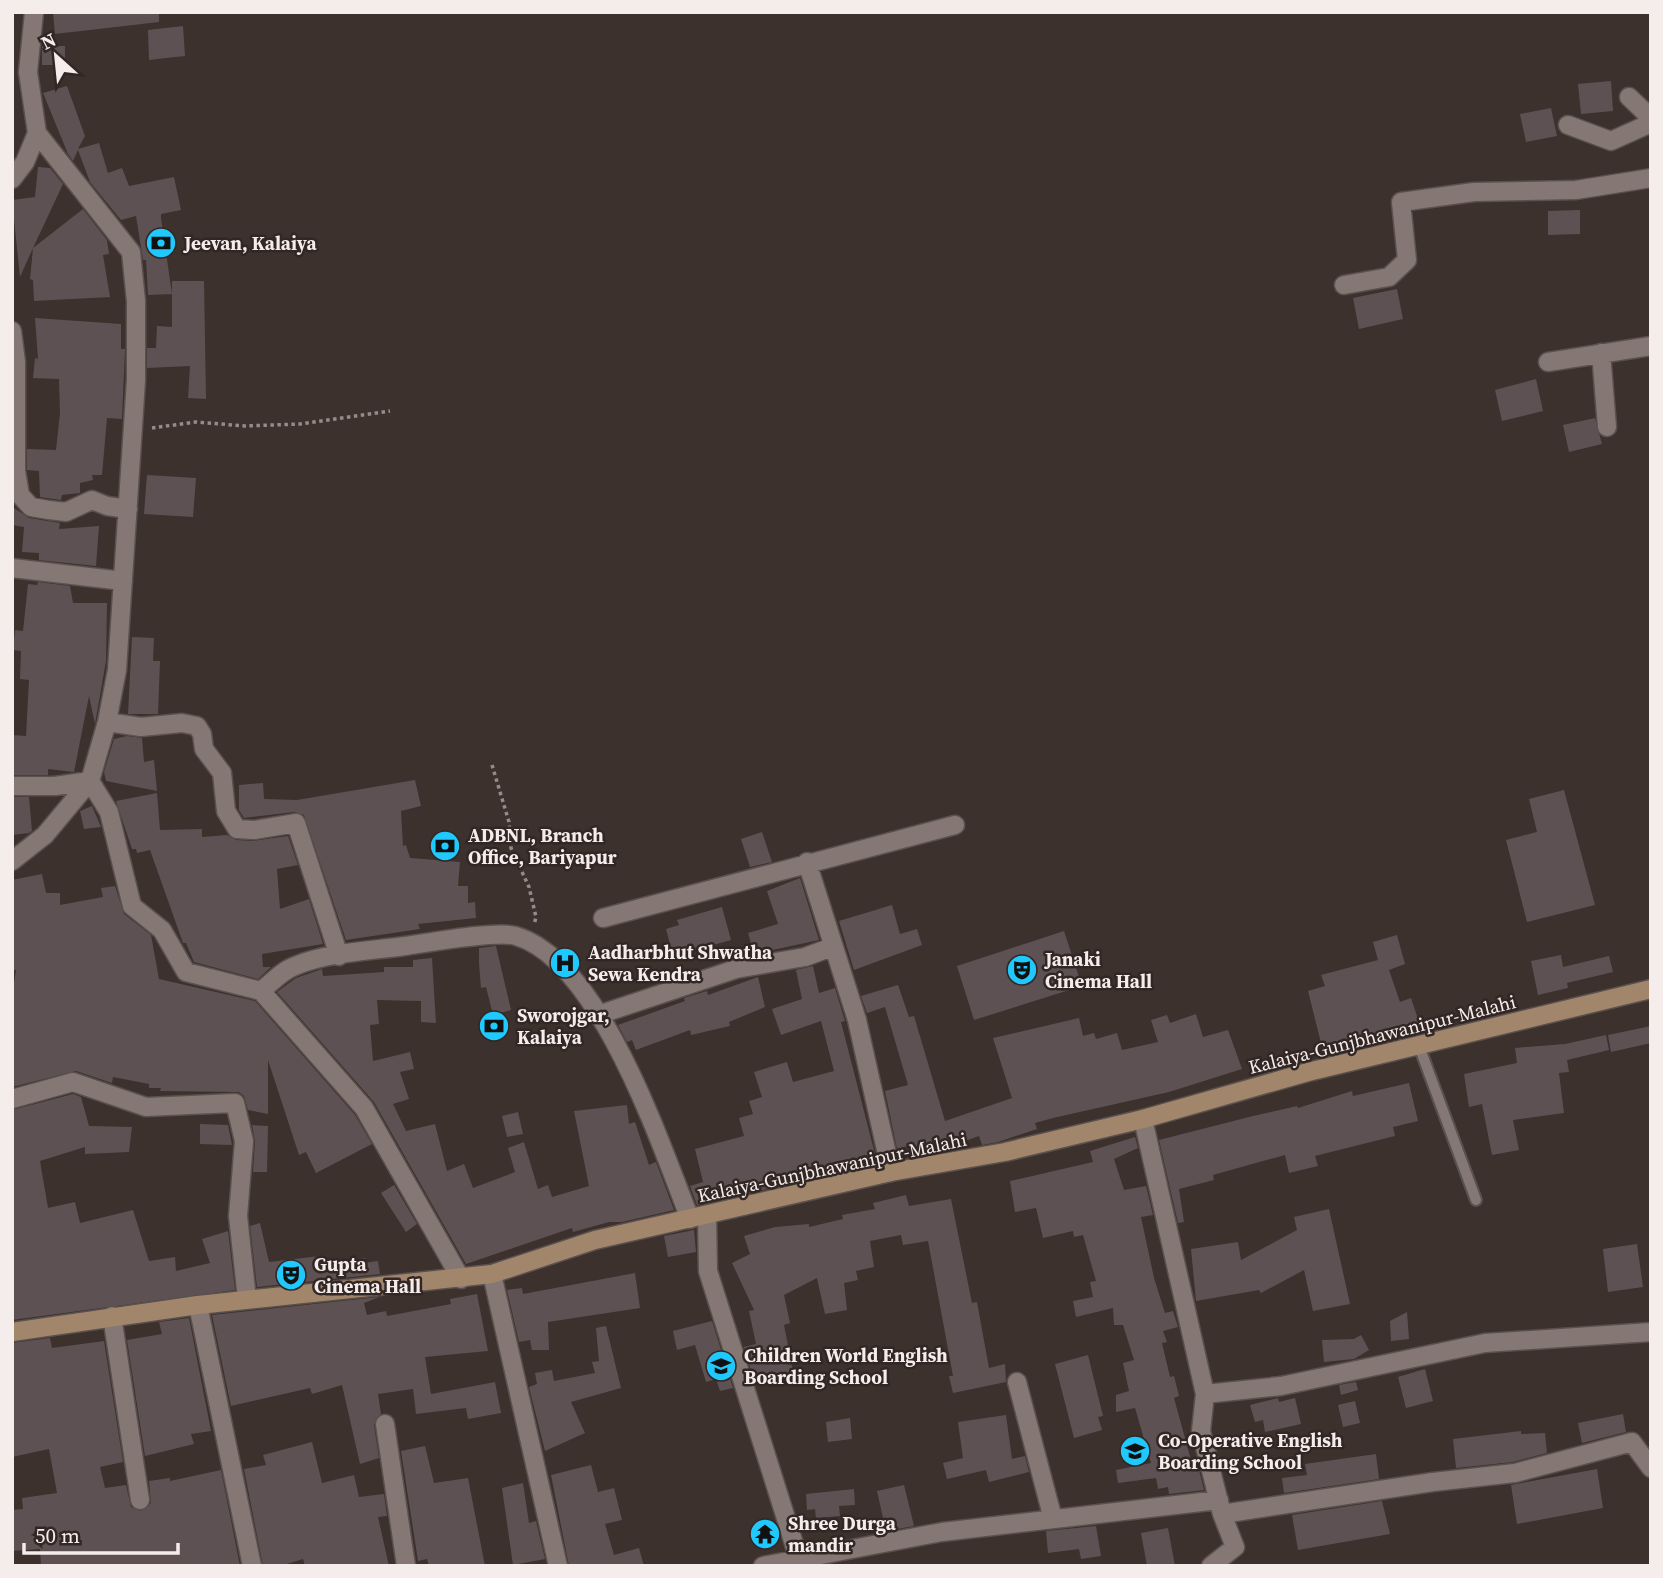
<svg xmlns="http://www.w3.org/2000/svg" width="1663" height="1578" font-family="'Source Serif 4',serif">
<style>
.building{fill:#5e5154}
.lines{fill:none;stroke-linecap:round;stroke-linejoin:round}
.lane-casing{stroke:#5a504d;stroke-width:14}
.street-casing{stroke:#5a504d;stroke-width:21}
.secondary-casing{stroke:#5a504d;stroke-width:21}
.path{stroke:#958c89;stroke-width:3.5;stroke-dasharray:3.5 3.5;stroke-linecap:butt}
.lane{stroke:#857874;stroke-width:10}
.street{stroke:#857874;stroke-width:18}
.secondary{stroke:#a2866c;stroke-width:18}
.labels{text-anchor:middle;stroke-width:5;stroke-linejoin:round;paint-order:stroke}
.poi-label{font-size:19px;font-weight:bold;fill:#f5edeb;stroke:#322724;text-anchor:start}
.street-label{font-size:19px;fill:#f5edeb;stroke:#322724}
</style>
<rect width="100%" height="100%" fill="#3c312d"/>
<!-- building -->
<path class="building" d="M53 12H159V22L55 34Z
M183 26 185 56 149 60 148 30Z
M42 46H65V65H42Z
M1611 81 1613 111 1581 114 1578 84Z
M67 86 85 136 78 149 99 143 108 173 122 168 129 186 174 177 181 210 161 214V218L172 294 148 295 146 260H143L136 216 121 220 90 182 78 150 73 161 68 154 43 93Z
M1551 108 1557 136 1526 142 1520 114Z
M38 167 50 168 63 184 33 248 83 209 107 240 109 254 103 255 110 297 34 301 33 280 30 279 33 248 20 277 12 200 35 197Z
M1580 210V234L1548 235V211Z
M172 281H204L206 399 188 398 190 366 147 368V348H156L157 326 172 327Z
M1397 289 1403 319 1359 329 1353 298Z
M35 318 121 324V349H125L122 419 107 418 102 475H92L93 480 80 483V493L62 495 61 500 40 497 39 471 27 470V449L56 450 60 413 59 379 33 378 35 358 38 359Z
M1536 379 1543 411 1502 421 1495 390Z
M1595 418 1602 444 1569 452 1563 425Z
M147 475 196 478 193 517 144 514Z
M14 508 29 518 60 523 59 529 99 526 96 566 39 560V553L22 552 24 527 12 525Z
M38 582 70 586 73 603H107L106 661 95 724 89 696 74 772 48 769V775H12V735L26 736 29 680 20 679 21 651 13 650 15 630 23 631 28 584 37 585Z
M132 637 154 638 153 661H160L158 714H128Z
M127 736 142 738 144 762 154 760 157 791 106 781 104 772 114 739Z
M415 780 421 806 401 811 403 846 406 845 410 858 460 862 458 886H468V903L475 902 476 918 418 924 420 929 346 940 304 815 294 812 244 818 239 810V785L263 783 264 799 297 800Z
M1564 790 1595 905 1527 922 1506 840 1537 832 1529 799Z
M157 793 160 830 202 829V837L227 835 236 840 253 841 288 836 298 865 277 869 280 909 309 899 323 944 262 954 263 967H271L258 979 194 962 186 943H183L150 850 137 853 136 849H132L116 801Z
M12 797H29L32 831 29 833 12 835Z
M92 806 101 827 84 829 80 811Z
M762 832 772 862 750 867 741 839Z
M42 874 46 893H60V905L103 897 101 888 115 886 124 914 151 935 159 979 255 1001 355 1115 372 1144 316 1173 306 1152 299 1155 268 1060V1114L248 1110 244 1096 239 1092 160 1091 161 1088H149V1084L113 1077 112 1083 76 1071 12 1087V996L16 970H12V880Z
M800 878 819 940 754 954 748 933 778 924 767 891Z
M892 905 900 934 917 929 922 945 854 970 839 921Z
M722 907 731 940 673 956 666 929 679 925 677 920Z
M1064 931 1082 986 974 1020 957 966Z
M1397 935 1405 964 1389 970 1400 1002 1411 998 1419 1022 1323 1051 1308 991 1325 986 1321 975 1378 960 1373 942Z
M496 946 511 1010 493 1015 486 987 481 988 479 963V948Z
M1561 955 1563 967 1609 956 1613 972 1567 983 1568 988 1538 995 1531 961Z
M432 958 436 1023 421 1022V1001L377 1000 379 1024 370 1025 373 1061 410 1052 414 1069 400 1072 409 1099 393 1104 406 1131 435 1124 447 1171 464 1164 473 1188 515 1172 508 1148 524 1142 538 1189 548 1185 552 1197 589 1186 574 1111 627 1105 629 1124 635 1122 649 1165 656 1162 674 1210 622 1222H609L573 1232 572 1228 466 1264 374 1102 277 992 296 978 322 969 323 976 384 972V967H413V960Z
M813 966 819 993 835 988 845 1021 841 1022 875 1154 867 1157 869 1165 697 1205 690 1186 703 1182 695 1149 744 1136 739 1118 753 1114 749 1101 762 1097 754 1072 787 1062 793 1082 834 1071 821 1021 781 1035 772 1009 802 999 796 970Z
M758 977 765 1007 729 1022 730 1026 691 1035 690 1030 636 1050 632 1040 627 1042 618 1025 685 1001 684 998 707 991 708 995Z
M898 985 909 1017 914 1016 945 1121 1012 1098 993 1038 1079 1018 1083 1036 1094 1033 1096 1039 1117 1033 1122 1050 1158 1042 1151 1020 1167 1015 1170 1023 1196 1014 1203 1037 1228 1030 1242 1069 1169 1092 1053 1118 1035 1123 1037 1129 998 1142 982 1145 979 1136 934 1152 931 1145 912 1151 911 1145 897 1149 885 1091 908 1085 885 1007 867 1013 861 996Z
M1651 1026V1043L1611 1052 1608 1035Z
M1606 1035 1609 1050 1567 1060 1569 1072 1559 1073 1564 1113 1513 1120 1519 1150 1492 1155 1482 1104 1469 1107 1464 1074 1517 1063 1515 1048 1565 1044Z
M1409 1083 1418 1121 1393 1127 1395 1136 1315 1156 1318 1166 1289 1173 1285 1155 1213 1175 1214 1180 1179 1189 1184 1222 1178 1223 1159 1140 1253 1116 1297 1106 1298 1108 1352 1091 1353 1096Z
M73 1094 81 1097 89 1126 132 1127 129 1152 85 1154V1147L40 1161 48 1208 75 1202 80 1223 133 1210 149 1261 175 1257 176 1271 210 1263 202 1239 228 1231 235 1290 12 1320V1110Z
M518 1112 523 1134 507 1137 502 1116Z
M200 1124 228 1125 232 1145 200 1144Z
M252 1125 268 1126 267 1172H253L255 1141Z
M1135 1137 1138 1148 1114 1159 1124 1190 1146 1186 1153 1215 1141 1217 1154 1278 1165 1313 1173 1311 1178 1327 1163 1331 1167 1342 1162 1343 1170 1377 1174 1376 1179 1396 1174 1398 1194 1471 1199 1470 1204 1490 1169 1494 1168 1487 1158 1489 1156 1478 1118 1483 1116 1470 1151 1463 1135 1408 1116 1412V1395L1129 1391 1123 1363 1134 1360 1123 1325H1114L1113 1308 1076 1317 1073 1301 1093 1297 1090 1282 1096 1281 1083 1235 1074 1237 1073 1231 1043 1238 1036 1208 1015 1212 1010 1181 1093 1162 1090 1151Z
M394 1185 417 1224 406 1232 381 1193Z
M906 1195 909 1206 951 1199 972 1303 977 1302 989 1368 1005 1364 1006 1382 953 1393 949 1376H953L928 1241 903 1245 901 1235 870 1241 874 1267 856 1271 858 1280 844 1283 847 1310 825 1314 817 1278 784 1295 790 1323 784 1325 794 1376 755 1384 744 1347 756 1344 749 1311 754 1310 732 1263 750 1254 744 1236 775 1227 809 1224V1227L843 1219 842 1215 875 1209 873 1203Z
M1329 1209 1350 1304 1313 1311 1304 1270 1261 1293 1259 1290 1196 1301 1191 1249 1238 1242 1241 1260 1297 1230 1294 1217Z
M260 1223 269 1262 320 1256 321 1264 366 1258 356 1264 378 1261 380 1274 257 1287 250 1226Z
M694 1230 696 1252 668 1257 664 1236Z
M1637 1244 1643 1287 1608 1292 1603 1249Z
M635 1273 640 1308 548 1322 549 1350H532L530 1340 519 1342 507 1290 522 1288 523 1294Z
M477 1294 488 1351 425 1357 431 1394 495 1382 501 1413 468 1419 466 1408 416 1414 413 1389 378 1394 381 1414 374 1425 379 1458 360 1464 342 1385 312 1394 310 1388 231 1406 212 1315 379 1297 364 1303 367 1315 386 1311 387 1316 451 1304 450 1299Z
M1407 1312 1409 1339 1391 1341 1390 1321Z
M189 1318 211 1431 191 1434 194 1444 145 1456 127 1340 162 1334 159 1322Z
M712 1321 733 1388 720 1391 716 1379 706 1382 695 1345 677 1350 673 1331Z
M606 1326 621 1388 571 1402 585 1433 545 1451 529 1387 537 1384 535 1373 552 1370 554 1381 595 1373 592 1362 599 1361 596 1328Z
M1361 1335 1369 1350 1354 1359 1324 1362 1322 1340 1354 1339Z
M50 1338 52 1348 104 1341 123 1462 100 1467 105 1488 126 1485 131 1507 141 1511 151 1503 149 1481 170 1478V1481L221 1470 240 1566H41L40 1549 12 1551V1510L23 1509 22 1498 57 1493 49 1449 12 1457V1343Z
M1088 1355 1103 1416 1098 1417 1102 1430 1074 1438 1055 1364Z
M1425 1369 1433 1401 1406 1408 1398 1377Z
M1356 1382 1358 1390 1341 1395 1339 1385Z
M1278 1398 1279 1402 1295 1398 1301 1424 1265 1432 1263 1420 1255 1422 1250 1405Z
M1355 1401 1360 1423 1343 1427 1338 1405Z
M1623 1414 1626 1432 1582 1443 1578 1423Z
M1006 1415 1012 1459 1025 1456 1029 1472 989 1482 986 1470 947 1479 943 1463 963 1458 958 1422Z
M850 1418 852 1439 828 1442 826 1422Z
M1521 1431V1434L1545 1433 1547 1453 1513 1462 1456 1468 1453 1439Z
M312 1442 322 1483 354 1475 359 1497 384 1494 387 1516 378 1517 389 1566H305L303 1559 281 1566H263L244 1469 266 1465 263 1455Z
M425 1446 434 1483 468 1478 485 1566H429L427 1559 418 1561 401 1451Z
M1376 1454 1379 1479 1284 1493 1282 1478 1307 1475 1305 1464Z
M591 1465 598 1492 614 1488 622 1520 605 1524 614 1555 639 1548 644 1566H569L551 1475Z
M1597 1469 1603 1508 1517 1524 1511 1485Z
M523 1483 529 1523 536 1521 545 1559 513 1565 502 1488Z
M904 1485 914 1526 886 1531 877 1491Z
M854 1489 855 1505 839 1506 840 1516 816 1518 815 1509 807 1510 806 1494Z
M1382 1501 1390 1534 1298 1550 1292 1515Z
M1096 1526 1101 1556 1081 1559 1079 1549 1048 1553 1046 1531Z
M1168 1528 1175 1566H1147L1141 1533Z"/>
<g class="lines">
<!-- lane casing -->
<g class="lane-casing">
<path id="lane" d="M1419 1046 1476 1200"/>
</g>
<!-- street casing -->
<g class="street-casing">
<path id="street" d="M1629 97 1651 118
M1568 125 1611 141 1651 123
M12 179 25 162 37 133
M1344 285 1389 277 1407 260 1401 202 1474 192 1576 190 1651 178
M12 331 16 362V471L20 495 31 507 49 510 66 512 92 500 107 506 128 509
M1601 353 1607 427
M1548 362 1651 346
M12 568 123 581
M107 722 141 727 182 723 197 726 202 734 204 749 222 773 226 811 237 829 254 830 296 823 339 956
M90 781 109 812 132 906 162 930 186 972 261 991 364 1108 461 1279
M12 786H55L90 781
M12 861 45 835 90 781 107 722 117 670 136 380V301L131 252 37 133 28 72 34 12
M807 862 857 1020 891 1172
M603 918 955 825
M261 991C271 983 283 970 295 966 328 952 370 951 405 946 428 943 496 930 516 936 600 961 660 1143 690 1219
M598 1015 736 969 805 957 832 947
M12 1099 73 1082 146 1107 235 1103 244 1141 238 1216 247 1299
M1143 1119 1205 1394 1201 1431 1222 1514 1433 1482 1515 1473 1632 1442 1651 1468
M707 1215 708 1271 801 1566
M492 1274 558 1566
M198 1305 252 1566
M112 1316 140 1500
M1017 1382 1053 1519
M1205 1394 1281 1386 1485 1343 1651 1332
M385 1424 406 1566
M763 1566 942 1532 1219 1500
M1211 1566 1235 1547 1222 1514"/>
</g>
<!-- secondary casing -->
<g class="secondary-casing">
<path id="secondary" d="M12 1332 198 1305 492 1274 595 1240 891 1172 1005 1152 1143 1119 1308 1072 1651 989"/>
</g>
<!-- path -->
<path class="path" d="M152 428 196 422 245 426 300 424 390 411
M492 765 509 822 511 848 529 887 536 917 534 925"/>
<!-- lane -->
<use href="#lane" class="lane"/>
<!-- street -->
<use href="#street" class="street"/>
<!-- secondary -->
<use href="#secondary" class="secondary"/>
</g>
<!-- icons -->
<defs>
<g id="bank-disc" transform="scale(1.575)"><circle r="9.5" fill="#20c9fd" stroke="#322724"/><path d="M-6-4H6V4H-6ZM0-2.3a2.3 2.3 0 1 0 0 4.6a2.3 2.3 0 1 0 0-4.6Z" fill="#111"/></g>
<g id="hospital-disc" transform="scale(1.575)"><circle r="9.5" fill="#20c9fd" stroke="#322724"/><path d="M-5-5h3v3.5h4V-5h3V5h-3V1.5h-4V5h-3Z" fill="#111"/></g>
<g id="theatre-disc" transform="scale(1.575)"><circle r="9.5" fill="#20c9fd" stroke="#322724"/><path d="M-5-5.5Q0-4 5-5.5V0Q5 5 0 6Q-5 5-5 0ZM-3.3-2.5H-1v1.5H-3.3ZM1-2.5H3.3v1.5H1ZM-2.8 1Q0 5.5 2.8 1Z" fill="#111"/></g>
<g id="school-disc" transform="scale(1.575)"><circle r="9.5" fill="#20c9fd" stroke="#322724"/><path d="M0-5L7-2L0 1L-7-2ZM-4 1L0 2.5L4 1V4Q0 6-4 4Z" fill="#111"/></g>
<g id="temple-disc" transform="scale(1.575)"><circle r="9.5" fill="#20c9fd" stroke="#322724"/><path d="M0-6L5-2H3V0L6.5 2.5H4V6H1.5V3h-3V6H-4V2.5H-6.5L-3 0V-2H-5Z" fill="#111"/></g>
</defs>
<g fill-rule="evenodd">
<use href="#bank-disc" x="161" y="243"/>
<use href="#bank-disc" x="445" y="846"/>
<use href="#hospital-disc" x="565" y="963"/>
<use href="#theatre-disc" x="1022" y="970"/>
<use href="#bank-disc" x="494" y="1026"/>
<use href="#theatre-disc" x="291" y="1275"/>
<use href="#school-disc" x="721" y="1366"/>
<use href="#school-disc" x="1135" y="1451"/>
<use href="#temple-disc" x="765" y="1534"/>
</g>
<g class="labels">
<!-- poi labels -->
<g class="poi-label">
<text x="184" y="250">Jeevan, Kalaiya</text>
<text x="468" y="842">ADBNL, Branch<tspan x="468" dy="22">Office, Bariyapur</tspan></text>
<text x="588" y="959">Aadharbhut Shwatha<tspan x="588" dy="22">Sewa Kendra</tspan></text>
<text x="1045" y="966">Janaki<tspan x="1045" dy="22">Cinema Hall</tspan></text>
<text x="517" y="1022">Sworojgar,<tspan x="517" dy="22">Kalaiya</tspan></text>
<text x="314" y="1271">Gupta<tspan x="314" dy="22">Cinema Hall</tspan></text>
<text x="744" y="1362">Children World English<tspan x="744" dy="22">Boarding School</tspan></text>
<text x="1158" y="1447">Co-Operative English<tspan x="1158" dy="22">Boarding School</tspan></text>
<text x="788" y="1530">Shree Durga<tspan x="788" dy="22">mandir</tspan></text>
</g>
<!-- street labels -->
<g class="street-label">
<text transform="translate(1382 1034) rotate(-14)" y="7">Kalaiya-Gunjbhawanipur-Malahi</text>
<text transform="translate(832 1167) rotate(-12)" y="7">Kalaiya-Gunjbhawanipur-Malahi</text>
</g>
</g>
<!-- border -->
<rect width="1663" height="1578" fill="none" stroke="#f5edeb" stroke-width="28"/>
<!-- north arrow -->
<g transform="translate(56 56) rotate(333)" stroke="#322724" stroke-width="5" paint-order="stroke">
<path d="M0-5L12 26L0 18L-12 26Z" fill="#f5edeb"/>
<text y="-10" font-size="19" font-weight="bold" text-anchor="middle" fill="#f5edeb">N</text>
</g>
<!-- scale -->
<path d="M24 1543v10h154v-10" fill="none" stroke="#f5edeb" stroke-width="3.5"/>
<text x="35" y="1543" font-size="21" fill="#f5edeb" stroke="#322724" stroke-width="5" paint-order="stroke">50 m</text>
</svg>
